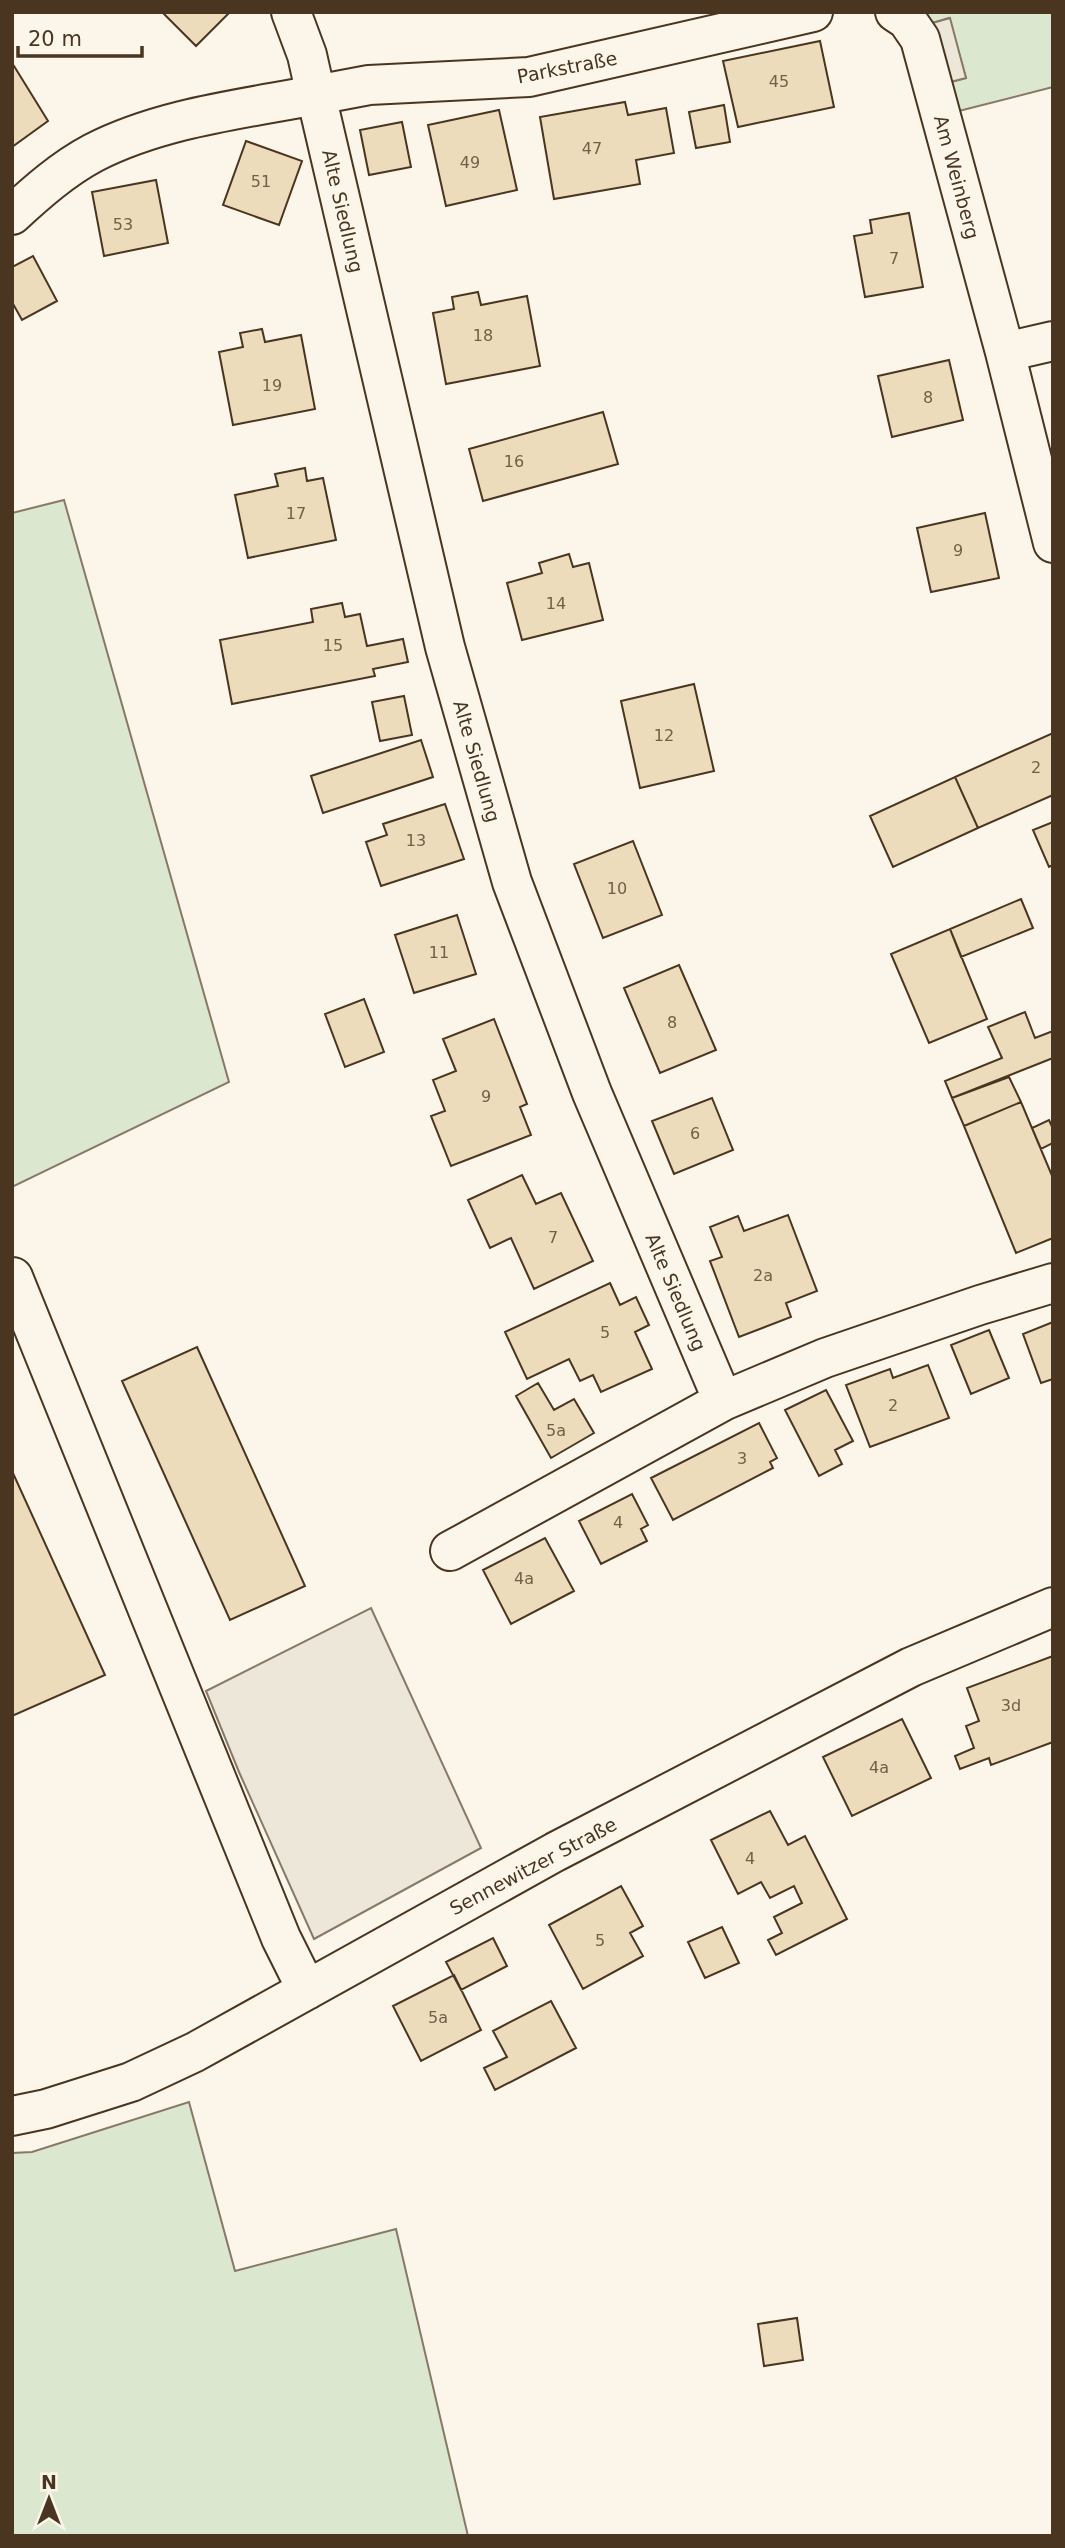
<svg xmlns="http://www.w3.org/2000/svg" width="1065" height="2548" font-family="'DejaVu Sans',sans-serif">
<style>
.green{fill:#dce7d0;stroke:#887966;stroke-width:2}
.parking{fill:#ede7d9;stroke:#887966;stroke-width:2}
.building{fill:#ecdcbc;stroke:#4a3520;stroke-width:2}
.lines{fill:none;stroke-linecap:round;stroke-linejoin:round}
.minor-casing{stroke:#4a3520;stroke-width:42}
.minor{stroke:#fbf6e9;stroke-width:38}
.labels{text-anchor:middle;stroke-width:5;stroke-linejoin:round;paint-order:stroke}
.number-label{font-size:16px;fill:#725f47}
.street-label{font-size:19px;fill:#4a3520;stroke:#fbf6e9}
</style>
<rect width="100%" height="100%" fill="#fbf6e9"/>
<!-- green -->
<path class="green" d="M919 12H1053V87L947 114 939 85 966 78 949 18 922 26Z
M64 500 229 1082 12 1187V513Z
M189 2102 235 2271 396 2229 468 2536H12V2153L32 2152Z"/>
<!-- parking -->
<path class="parking" d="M950 18 966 78 939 85 922 26Z
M371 1608 481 1848 314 1939 239 1772 206 1691Z"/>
<!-- building -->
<path class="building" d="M162 12H230L196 46Z
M820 41 834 107 738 127 723 61Z
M14 66 48 121 12 147V67Z
M625 102 628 115 666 108 674 153 636 160 640 184 554 199 540 117Z
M724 105 730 142 696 148 689 112Z
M499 110 517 190 446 206 428 125Z
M402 122 411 167 369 175 360 130Z
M246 141 302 161 279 225 223 205Z
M156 180 168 243 104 256 92 192Z
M909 213 923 287 865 297 854 236 872 233 870 220Z
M33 256 57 301 22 320 12 302V267Z
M478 292 481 305 527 296 540 366 446 384 433 313 454 309 452 297Z
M262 329 265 342 301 335 315 409 233 425 219 352 243 347 240 333Z
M949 360 963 420 892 437 878 376Z
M603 412 618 464 483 501 469 449Z
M305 468 307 481 323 478 336 540 248 558 235 495 278 486 275 474Z
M985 513 999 578 931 592 917 528Z
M569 554 573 567 589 563 603 620 522 640 507 583 542 573 539 563Z
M342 603 345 617 360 614 367 646 403 639 408 662 373 669 375 676 232 704 220 640 313 622 311 609Z
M694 684 714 771 640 788 621 701Z
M404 696 412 735 380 741 372 702Z
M1053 733V795L978 828 955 777Z
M421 740 433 777 323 813 311 776Z
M955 777 978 828 893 867 870 816Z
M445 804 464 859 381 886 366 842 387 835 383 824Z
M1053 822V865L1049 867 1033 830Z
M633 841 662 915 603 938 574 864Z
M1021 899 1033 928 961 957 950 929Z
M457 915 476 974 414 993 395 935Z
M950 929 987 1019 929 1043 891 954Z
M679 965 716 1050 660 1073 624 988Z
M364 999 384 1052 345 1067 325 1014Z
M1025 1012 1035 1038 1053 1031V1058L952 1098 945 1081 1002 1058 988 1027Z
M494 1019 527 1104 520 1107 531 1135 451 1166 431 1116 445 1111 433 1080 456 1071 443 1039Z
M1009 1077 1021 1102 964 1126 952 1098Z
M712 1098 733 1150 674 1174 652 1121Z
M1021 1102 1053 1178V1238L1016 1253 964 1126Z
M1049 1120 1053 1129V1143L1041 1149 1032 1128Z
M522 1175 536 1204 561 1193 593 1261 534 1289 511 1238 490 1248 468 1200Z
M788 1215 817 1291 786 1303 791 1317 739 1337 710 1261 722 1257 710 1227 738 1216 744 1231Z
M610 1283 620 1305 636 1297 649 1325 635 1332 652 1369 601 1392 593 1375 580 1381 569 1359 527 1379 505 1332Z
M1053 1322V1379L1041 1383 1023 1334Z
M989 1330 1009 1378 971 1394 951 1345Z
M197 1347 305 1586 230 1620 122 1381Z
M928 1365 949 1418 870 1447 846 1385 890 1369 893 1378Z
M538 1383 554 1410 574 1399 594 1433 551 1458 516 1396Z
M826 1390 853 1441 835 1450 842 1464 819 1476 785 1410Z
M759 1423 777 1458 770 1462 773 1468 673 1520 651 1478Z
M12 1471 105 1675 12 1716Z
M632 1494 648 1525 641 1529 647 1541 601 1564 579 1521Z
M545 1538 574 1591 511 1624 483 1570Z
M1053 1656V1742L991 1765 989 1758 960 1769 955 1756 974 1748 966 1726 979 1721 967 1688Z
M902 1719 931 1778 852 1816 823 1757Z
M770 1811 788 1845 805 1836 847 1919 776 1955 768 1940 782 1933 774 1917 802 1903 794 1886 770 1898 761 1882 738 1894 711 1840Z
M621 1886 643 1926 630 1933 643 1956 583 1989 549 1925Z
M722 1927 739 1963 705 1978 688 1942Z
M493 1938 507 1966 461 1990 446 1962Z
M454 1975 481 2030 421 2061 393 2006Z
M551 2001 576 2048 495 2090 484 2068 507 2057 493 2031Z
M797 2318 803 2360 764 2366 758 2324Z"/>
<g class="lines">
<!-- minor casing -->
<g class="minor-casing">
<path id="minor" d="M895 12 907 20 920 39 1005 352 1053 543
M12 215C37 192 63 169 93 153 161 118 242 109 316 95L307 55 291 12
M1005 352 1053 341
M13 1277 281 1938 307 1990
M723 1401 592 1093 512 882 445 647 316 95 369 85 529 77 813 12
M450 1551 723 1401 825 1358 980 1305 1053 1283
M12 2116 46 2109 131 2082 195 2052 555 1852 911 1667 1053 1607"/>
</g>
<!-- minor -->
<use href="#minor" class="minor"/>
</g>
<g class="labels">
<!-- number labels -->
<g class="number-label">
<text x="779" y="87">45</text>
<text x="592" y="154">47</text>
<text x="470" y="168">49</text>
<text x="261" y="187">51</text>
<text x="123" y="230">53</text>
<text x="894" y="264">7</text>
<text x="483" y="341">18</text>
<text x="272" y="391">19</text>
<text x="928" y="403">8</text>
<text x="514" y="467">16</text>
<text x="296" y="519">17</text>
<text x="958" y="556">9</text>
<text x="556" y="609">14</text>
<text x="333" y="651">15</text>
<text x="664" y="741">12</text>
<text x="1036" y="773">2</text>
<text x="416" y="846">13</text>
<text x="617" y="894">10</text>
<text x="439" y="958">11</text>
<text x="672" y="1028">8</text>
<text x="486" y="1102">9</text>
<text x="695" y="1139">6</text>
<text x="553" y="1243">7</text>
<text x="763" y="1281">2a</text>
<text x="605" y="1338">5</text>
<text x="893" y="1411">2</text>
<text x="556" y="1436">5a</text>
<text x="742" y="1464">3</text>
<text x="618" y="1528">4</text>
<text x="524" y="1584">4a</text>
<text x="1011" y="1711">3d</text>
<text x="879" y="1773">4a</text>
<text x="750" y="1864">4</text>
<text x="600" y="1946">5</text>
<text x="438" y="2023">5a</text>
</g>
<!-- street labels -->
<g class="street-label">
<text transform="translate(567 67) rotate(-11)" y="7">Parkstraße</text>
<text transform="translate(957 177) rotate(75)" y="7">Am Weinberg</text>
<text transform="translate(343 211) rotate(77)" y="7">Alte Siedlung</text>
<text transform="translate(477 761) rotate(74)" y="7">Alte Siedlung</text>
<text transform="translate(676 1292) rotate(67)" y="7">Alte Siedlung</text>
<text transform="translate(533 1866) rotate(-28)" y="7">Sennewitzer Straße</text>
</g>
</g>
<!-- border -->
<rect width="1065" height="2548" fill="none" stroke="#4a3520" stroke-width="28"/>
<!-- north arrow -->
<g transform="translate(49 2499)" stroke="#fbf6e9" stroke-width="5" paint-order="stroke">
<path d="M0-5L12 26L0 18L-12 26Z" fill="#4a3520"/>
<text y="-10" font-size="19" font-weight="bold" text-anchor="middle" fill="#4a3520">N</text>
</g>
<!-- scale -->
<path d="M18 46v10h124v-10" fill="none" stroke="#4a3520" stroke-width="3.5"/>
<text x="28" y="46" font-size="21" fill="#4a3520" stroke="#fbf6e9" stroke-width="5" paint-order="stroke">20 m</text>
</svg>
